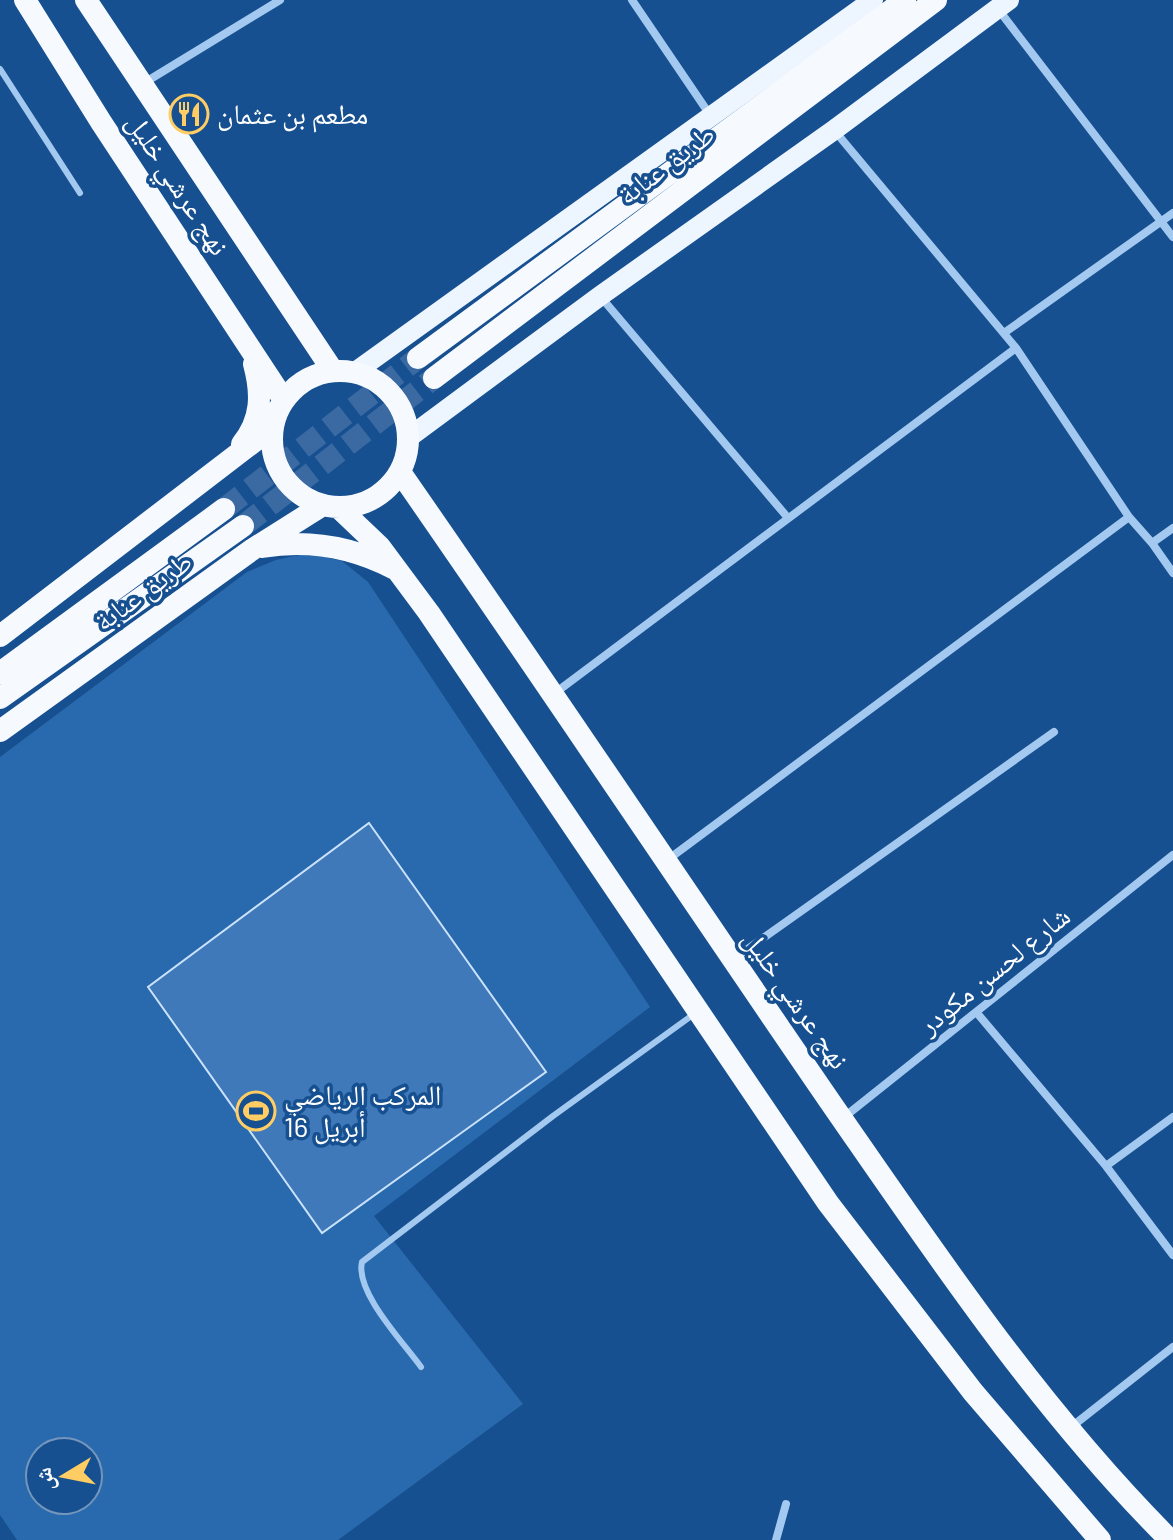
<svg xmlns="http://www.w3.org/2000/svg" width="1173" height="1540" font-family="Barlow,'Noto Naskh Arabic',sans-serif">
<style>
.green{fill:#296aaf;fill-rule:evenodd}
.building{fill:#3f79b9;stroke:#cbe2fb;stroke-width:2}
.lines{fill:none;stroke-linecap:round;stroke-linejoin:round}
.trunk-tunnel{stroke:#3a6aa1;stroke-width:22;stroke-dasharray:22 11;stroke-linecap:butt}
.service{stroke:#a4c9f0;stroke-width:6}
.minor{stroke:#a4c9f0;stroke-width:8}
.primary{stroke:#edf5ff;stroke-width:20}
.trunk{stroke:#f6faff;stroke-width:22}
.labels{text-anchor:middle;stroke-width:7;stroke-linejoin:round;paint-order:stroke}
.poi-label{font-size:28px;fill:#fff;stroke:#175090;text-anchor:start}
.street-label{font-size:28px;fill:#fff;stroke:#175090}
</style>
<rect width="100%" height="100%" fill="#175090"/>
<!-- green -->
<path class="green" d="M308 553 342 561 368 582 650 1007 374 1216 523 1404 338 1540H17L0 1515V757L247 572 276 560ZM40 1452H88V1500H40Z"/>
<!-- building -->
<path class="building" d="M369 823 546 1072 322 1233 148 987Z"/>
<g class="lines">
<!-- trunk-tunnel -->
<path class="trunk-tunnel" d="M224 509 418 358
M243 526 434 378"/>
<!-- service -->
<path class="service" d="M0 69 80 193
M421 1367C403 1342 355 1292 362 1262L553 1116 694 1014"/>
<!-- minor -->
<path class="minor" d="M632 0 710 115
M998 9 1173 237
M144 83 280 0
M834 130 1016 348 1129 517 1152 543 1173 573
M600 296 788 518
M1004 333 1173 213
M1152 543 1173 528
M555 693 1016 348
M666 861 1129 517
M735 958 1054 732
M977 1013 1106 1166 1173 1255
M843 1118 1173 855
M1106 1166 1173 1117
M1070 1428 1173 1347
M776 1540 786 1504"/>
<!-- primary -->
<path class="primary" d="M355 372 873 0
M408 438 600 296 834 130 1009 0"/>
<!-- trunk -->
<path class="trunk" d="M25 0 101 122 284 400
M86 0 333 371
M418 358 905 0
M272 439a68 68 0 1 1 136 0a68 68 0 1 1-136 0Z
M434 378 936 0
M242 444C262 419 262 394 254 364
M400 472C546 682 688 895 833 1106 937 1256 1040 1410 1170 1540
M338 507 380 547 429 613 828 1203 973 1392 1100 1540
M262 547C309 539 353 547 395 569
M0 636 273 427
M0 673 224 509
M0 698 243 526
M0 731 253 549 323 505"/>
</g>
<!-- icons -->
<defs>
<g id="restaurant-ring" transform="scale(2)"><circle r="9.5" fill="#175090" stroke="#ffcd63" stroke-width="1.5"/><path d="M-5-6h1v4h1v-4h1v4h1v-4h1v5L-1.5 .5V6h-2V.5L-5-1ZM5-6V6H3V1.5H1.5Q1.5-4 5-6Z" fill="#ffcd63"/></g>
<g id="stadium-ring" transform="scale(2)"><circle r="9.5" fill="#175090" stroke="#ffcd63" stroke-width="1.5"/><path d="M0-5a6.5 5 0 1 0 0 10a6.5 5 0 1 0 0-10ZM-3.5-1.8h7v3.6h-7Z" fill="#ffcd63"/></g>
</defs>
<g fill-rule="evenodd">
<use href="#restaurant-ring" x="189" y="114"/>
<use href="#stadium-ring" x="256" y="1111"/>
</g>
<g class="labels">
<!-- poi labels -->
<g class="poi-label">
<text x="217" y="124">مطعم بن عثمان</text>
<text x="284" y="1105">المركب الرياضي<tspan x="284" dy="32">16 أبريل</tspan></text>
</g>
<!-- street labels -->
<g class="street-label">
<text transform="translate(666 164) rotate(-37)" y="10">طريق عنابة</text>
<text transform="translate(178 184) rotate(57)" y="10">نهج عرشي خليل</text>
<text transform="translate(143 591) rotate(-36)" y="10">طريق عنابة</text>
<text transform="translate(994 970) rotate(-39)" y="10">شارع لحسن مكودر</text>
<text transform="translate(796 999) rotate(55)" y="10">نهج عرشي خليل</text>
</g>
</g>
<!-- north arrow -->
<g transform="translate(64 1476) rotate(260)"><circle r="38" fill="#175090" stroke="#7496bc" stroke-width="2"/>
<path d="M0-6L14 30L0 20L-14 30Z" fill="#ffcd63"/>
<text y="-12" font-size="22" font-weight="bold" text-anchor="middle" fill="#ffffff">ش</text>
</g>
</svg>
